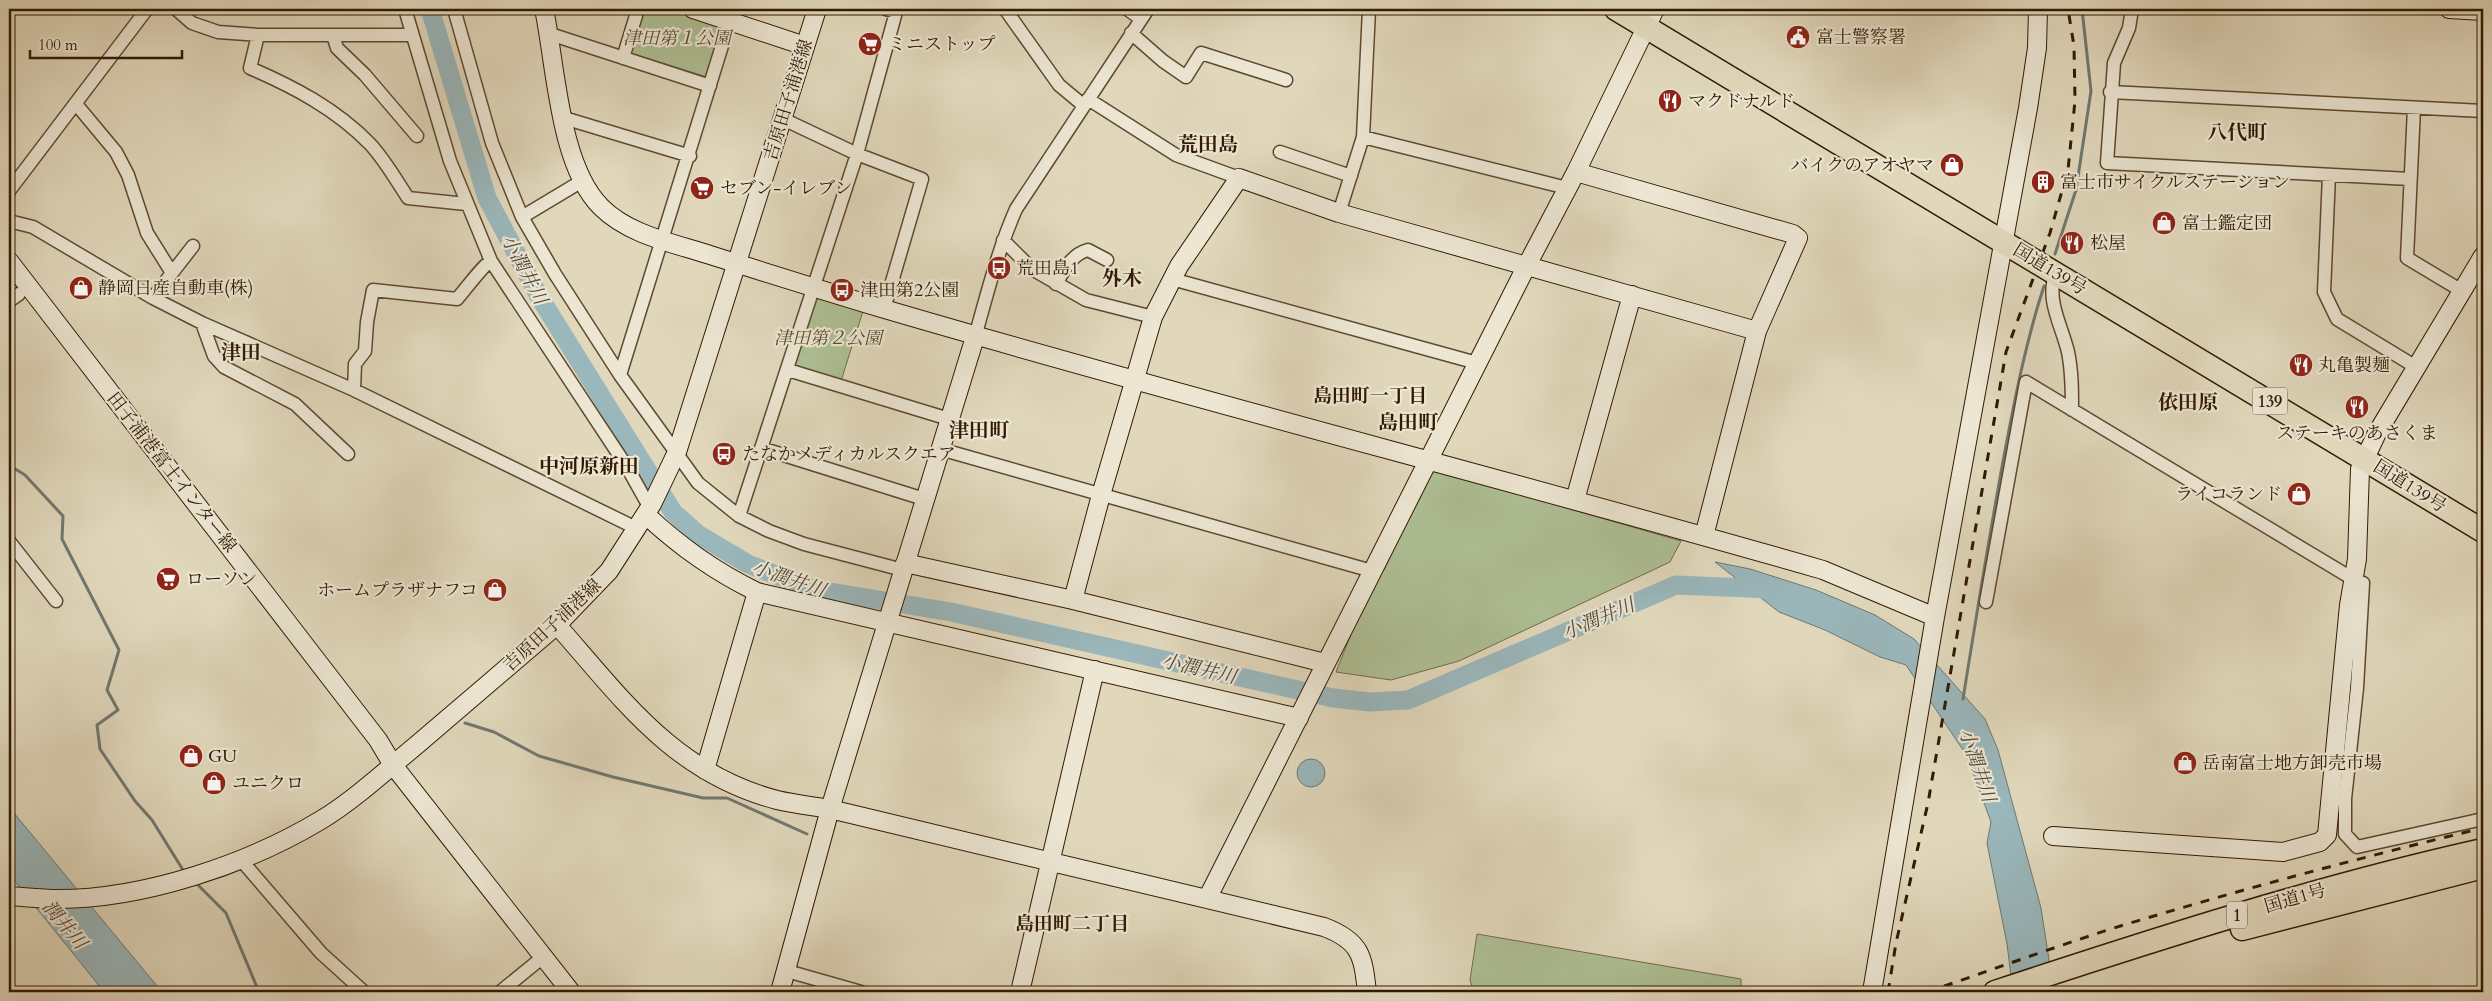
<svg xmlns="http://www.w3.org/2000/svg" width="2492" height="1001" font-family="Cardo,'Noto Serif JP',serif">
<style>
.green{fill:#aebf94;stroke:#706c4a}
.water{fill:#9ab7bc;stroke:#707871}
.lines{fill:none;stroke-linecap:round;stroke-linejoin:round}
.stream{stroke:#707871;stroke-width:3}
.river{stroke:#9ab7bc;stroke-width:19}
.street-casing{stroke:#5e492f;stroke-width:15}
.secondary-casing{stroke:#321900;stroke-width:20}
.highway-casing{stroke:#321900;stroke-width:25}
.street{stroke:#ece6d3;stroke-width:12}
.secondary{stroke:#ece6d3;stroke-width:18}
.highway{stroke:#e1d8bc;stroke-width:22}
.rail{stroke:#321900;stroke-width:3;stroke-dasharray:9 9;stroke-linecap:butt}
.labels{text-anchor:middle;stroke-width:4.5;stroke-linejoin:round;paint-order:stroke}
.shield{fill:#ece6d3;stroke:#6a563f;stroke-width:1}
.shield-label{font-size:16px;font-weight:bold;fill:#321900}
.poi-label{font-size:18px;fill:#321900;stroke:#ece6d3;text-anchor:start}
.park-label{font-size:18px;font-style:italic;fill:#574b2c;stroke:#ece6d3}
.street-label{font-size:18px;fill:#321900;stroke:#ece6d3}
.water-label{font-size:19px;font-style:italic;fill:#514838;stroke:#ece6d3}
.neighbourhood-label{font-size:19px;font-weight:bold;fill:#321900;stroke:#ece6d3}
.quarter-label{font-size:20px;font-weight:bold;fill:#321900;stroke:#ece6d3}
</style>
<rect width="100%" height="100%" fill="#e1d8bc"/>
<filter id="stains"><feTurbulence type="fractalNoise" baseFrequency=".004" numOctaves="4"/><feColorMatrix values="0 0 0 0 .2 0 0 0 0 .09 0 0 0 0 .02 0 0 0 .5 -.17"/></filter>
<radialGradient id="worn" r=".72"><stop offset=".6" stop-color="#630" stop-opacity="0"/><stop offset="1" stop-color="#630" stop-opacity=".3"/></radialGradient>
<!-- green -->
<path class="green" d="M643 9H676L724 23 707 77 630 53Z
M814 296 863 311 841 381 792 365Z
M1431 469 1681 541 1670 562 1459 661 1391 680 1336 672 1376 571 1384 570Z
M1477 934 1741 979V986L1724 992H1474L1470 980Z"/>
<!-- water -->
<path class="water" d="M1715 562 1750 569 1816 590 1875 615 1914 639 1985 719 1998 750 2041 908 2054 992H2013L2007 944 1987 843 1991 822 1967 756 1906 665 1880 657 1825 630 1779 612Z
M1297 773a14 14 0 1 1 28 0a14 14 0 1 1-28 0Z
M9 807 162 992H104L9 874Z"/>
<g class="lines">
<!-- stream -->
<path class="stream" d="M2055 254 2076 190 2091 91 2082 9
M9 465 25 475 63 516 62 539 119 650 107 690 118 710 97 725 100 749 135 801 152 820 183 870
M1963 699C1976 618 1989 537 2004 456 2015 398 2026 341 2044 286
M465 723 494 732 539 756 613 777 703 798H727L807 834
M197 884 226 913 259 992"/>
<!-- river -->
<path class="river" d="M430 9 487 198 540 298 673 512 699 535 748 564 812 589 951 612 1333 698 1370 702 1408 700 1676 585 1772 589"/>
<!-- street casing -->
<g class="street-casing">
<path id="street" d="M176 9 192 23 218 32 258 35H412
M405 9 450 161 491 261 627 467 650 508
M454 9 492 143 522 217 555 274 620 375 698 483 739 516 769 531 804 544 903 570
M1005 9 1059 85 1083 105
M1127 9 1141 19
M2132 9 2129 28 2114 63 2107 163 2410 179
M1131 33 1163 61 1186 77 1201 53 1286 80
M550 34 710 86
M258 35 250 68C294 87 336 109 370 144 385 160 396 180 408 198L466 204
M333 35 337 48 365 75 417 136
M623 58 638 9
M2110 92 2483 111
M1088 99 1176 155 1239 178
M76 104 116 152 128 175 147 233 172 273 153 298
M2414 108 2407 258 2462 291
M564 118 690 156
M783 119 857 154 922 179 884 309
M1363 137 1567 188
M1280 152 1351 176
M2329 175 2324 292 2337 319 2416 367
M9 191 147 9
M1339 213 1363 137 1369 9
M522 217 582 181
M9 221 33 227 153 298 202 323 354 390 638 529
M1003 240 1032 269 1086 300 1153 317
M172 273 193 246
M2056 273C2045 299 2062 326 2068 352 2072 371 2072 390 2072 410
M1172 279 1477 363
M1056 284C1064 270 1072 254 1088 250L1107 260
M9 301 19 294
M202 323 214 356 224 367 295 404 348 454
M975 337C987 294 998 250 1016 209L1148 9
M788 370 949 419
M620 375 730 20
M354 390 355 364 365 351 367 322 373 290 457 299C465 290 484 264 491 261
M761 448 924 499
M940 449 1372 571
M739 516 857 154 896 12 886 9
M9 541 56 601
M1986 602 2026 382 2353 579 2363 583 2357 688 2345 799V834L2357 847 2483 819
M242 861 321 953 364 992
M787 971 861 992
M500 992 543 957"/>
</g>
<!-- secondary casing -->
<g class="secondary-casing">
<path id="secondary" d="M544 9C556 66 559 165 601 207 629 235 673 243 710 255 767 273 824 291 881 308 1194 400 1510 480 1823 570L1935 617
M693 9 805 46
M2449 9 2483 11
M1576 172 1793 234 1798 238 1757 331 1704 536
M9 261 378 740 393 765 571 992
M1575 500 1632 295
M646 515C681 547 714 571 757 592L1299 718
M905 563 1073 600 1325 663
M1073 600 1101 495 1153 317 1179 266 1239 178 1339 213 1757 331
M557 625C623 700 674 773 777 800 794 804 812 806 830 809L1324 927C1361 941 1363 956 1367 992
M705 770 757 592
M2053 836 2283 852 2320 842 2327 835 2349 605 2357 559 2360 469 2377 433 2483 256
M9 896C25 897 42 899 58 899 144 899 248 864 321 820 353 801 390 767 419 743 465 704 511 664 557 625L609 571 652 504 677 452 817 9
M1207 899 1526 267 1576 172 1655 9
M780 992 830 809 975 337
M1020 992 1095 670
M1872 992 1935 617 2028 108 2037 48 2038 9"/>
</g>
<!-- highway casing -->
<g class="highway-casing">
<path id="highway" d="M1616 9 2483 531
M2242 929 2483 867
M1995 992C2156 939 2317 887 2483 850"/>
</g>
<!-- street -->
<use href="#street" class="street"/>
<!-- secondary -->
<use href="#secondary" class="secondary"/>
<!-- highway -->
<use href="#highway" class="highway"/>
<!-- rail -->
<path class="rail" d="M1888 992 1896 943 1928 803 2006 352 2050 233 2068 170 2075 101 2074 46 2068 9
M1927 992C1989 971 2051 948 2114 928 2235 891 2359 858 2483 828"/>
</g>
<!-- icons -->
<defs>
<g id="civic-disc" transform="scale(1.25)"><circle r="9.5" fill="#8f2418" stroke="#ece6d3"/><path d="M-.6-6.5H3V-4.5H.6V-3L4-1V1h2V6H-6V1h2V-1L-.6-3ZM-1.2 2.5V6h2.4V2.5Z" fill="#fff"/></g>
<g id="supermarket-disc" transform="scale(1.25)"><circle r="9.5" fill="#8f2418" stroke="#ece6d3"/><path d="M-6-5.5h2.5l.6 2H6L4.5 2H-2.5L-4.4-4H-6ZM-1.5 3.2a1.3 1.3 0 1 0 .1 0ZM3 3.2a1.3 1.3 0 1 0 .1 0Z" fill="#fff"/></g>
<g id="restaurant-disc" transform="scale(1.25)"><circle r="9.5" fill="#8f2418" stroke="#ece6d3"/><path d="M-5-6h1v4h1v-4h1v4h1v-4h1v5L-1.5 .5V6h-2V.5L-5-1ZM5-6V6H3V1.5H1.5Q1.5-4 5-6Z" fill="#fff"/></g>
<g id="shop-disc" transform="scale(1.25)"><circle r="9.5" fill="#8f2418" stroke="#ece6d3"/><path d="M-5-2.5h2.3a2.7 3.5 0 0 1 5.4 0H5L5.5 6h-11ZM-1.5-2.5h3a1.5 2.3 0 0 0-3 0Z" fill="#fff"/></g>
<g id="building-disc" transform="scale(1.25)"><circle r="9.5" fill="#8f2418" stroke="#ece6d3"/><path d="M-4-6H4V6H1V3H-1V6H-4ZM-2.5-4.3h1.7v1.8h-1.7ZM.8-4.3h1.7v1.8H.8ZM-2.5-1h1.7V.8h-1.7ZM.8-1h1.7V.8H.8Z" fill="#fff"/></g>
<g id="bus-disc" transform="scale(1.25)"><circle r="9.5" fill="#8f2418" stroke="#ece6d3"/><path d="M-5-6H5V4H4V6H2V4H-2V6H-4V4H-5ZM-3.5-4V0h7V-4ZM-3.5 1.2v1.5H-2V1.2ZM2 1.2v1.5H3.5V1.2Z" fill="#fff"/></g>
</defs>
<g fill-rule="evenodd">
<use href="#civic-disc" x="1798" y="37"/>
<use href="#supermarket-disc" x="870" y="44"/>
<use href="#restaurant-disc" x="1670" y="101"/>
<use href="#shop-disc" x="1952" y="165"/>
<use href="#building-disc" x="2043" y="182"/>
<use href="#supermarket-disc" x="702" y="188"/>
<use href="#shop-disc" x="2164" y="223"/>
<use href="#restaurant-disc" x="2072" y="243"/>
<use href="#bus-disc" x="999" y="268"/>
<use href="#shop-disc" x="81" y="288"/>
<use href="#bus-disc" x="842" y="290"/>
<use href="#restaurant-disc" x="2301" y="365"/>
<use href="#restaurant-disc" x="2357" y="407"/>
<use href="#bus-disc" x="724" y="454"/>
<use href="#shop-disc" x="2299" y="494"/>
<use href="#supermarket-disc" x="168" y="579"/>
<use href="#shop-disc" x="495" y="590"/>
<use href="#shop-disc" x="191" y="756"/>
<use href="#shop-disc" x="2185" y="763"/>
<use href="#shop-disc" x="214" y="783"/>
</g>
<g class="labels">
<!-- shield labels -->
<g class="shield">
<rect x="2252.5" y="387.5" width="35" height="27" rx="4"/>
<rect x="2227" y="901.5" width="20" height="27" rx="4"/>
</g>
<g class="shield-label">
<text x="2270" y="407">139</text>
<text x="2237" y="921">1</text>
</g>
<!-- poi labels -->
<g class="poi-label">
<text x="1816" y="43">富士警察署</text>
<text x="888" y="50">ミニストップ</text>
<text x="1688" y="107">マクドナルド</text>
<text x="1934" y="171" text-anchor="end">バイクのアオヤマ</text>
<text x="2060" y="188">富士市サイクルステーション</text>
<text x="720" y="194">セブン-イレブン</text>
<text x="2182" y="229">富士鑑定団</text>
<text x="2090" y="249">松屋</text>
<text x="1016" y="274">荒田島1</text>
<text x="98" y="294">静岡日産自動車(株)</text>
<text x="860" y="296">津田第2公園</text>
<text x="2318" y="371">丸亀製麺</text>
<text x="2357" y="439" text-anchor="middle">ステーキのあさくま</text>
<text x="742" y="460">たなかメディカルスクエア</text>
<text x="2282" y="500" text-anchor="end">ライコランド</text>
<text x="186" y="585">ローソン</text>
<text x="478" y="596" text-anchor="end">ホームプラザナフコ</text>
<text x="208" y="762">GU</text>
<text x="2202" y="769">岳南富士地方卸売市場</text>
<text x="232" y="789">ユニクロ</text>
</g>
<!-- park labels -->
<g class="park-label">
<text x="677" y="44">津田第１公園</text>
<text x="828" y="344">津田第２公園</text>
</g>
<!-- street labels -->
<g class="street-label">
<text transform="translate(788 100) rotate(-73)" y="6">吉原田子浦港線</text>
<text transform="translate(2050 269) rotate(31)" y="6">国道139号</text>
<text transform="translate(172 472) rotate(52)" y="6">田子浦港富士インター線</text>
<text transform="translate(2410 486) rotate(32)" y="6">国道139号</text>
<text transform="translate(552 625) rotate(-43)" y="6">吉原田子浦港線</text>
<text transform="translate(2295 898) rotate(-16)" y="6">国道1号</text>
</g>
<!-- water labels -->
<g class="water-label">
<text transform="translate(525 269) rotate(62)" y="7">小潤井川</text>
<text transform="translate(789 578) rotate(19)" y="7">小潤井川</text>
<text transform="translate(1598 618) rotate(-23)" y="7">小潤井川</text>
<text transform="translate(1199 668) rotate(13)" y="7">小潤井川</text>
<text transform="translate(1978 765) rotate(71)" y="7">小潤井川</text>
<text transform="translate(65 924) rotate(50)" y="7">潤井川</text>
</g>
<!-- neighbourhood labels -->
<g class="neighbourhood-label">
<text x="1370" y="402">島田町一丁目</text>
<text x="1072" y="930">島田町二丁目</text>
</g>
<!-- quarter labels -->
<g class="quarter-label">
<text x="2237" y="139">八代町</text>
<text x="1208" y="151">荒田島</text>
<text x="1122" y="285">外木</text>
<text x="241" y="359">津田</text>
<text x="2188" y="409">依田原</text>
<text x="1408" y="429">島田町</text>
<text x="979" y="437">津田町</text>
<text x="589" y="473">中河原新田</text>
</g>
</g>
<!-- margin -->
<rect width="2492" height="1001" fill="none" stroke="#e1d8bc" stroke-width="30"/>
<rect x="10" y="10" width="2472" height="981" fill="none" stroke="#321900" stroke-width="2.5"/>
<rect x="15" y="15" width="2462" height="971" fill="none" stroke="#321900"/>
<!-- scale -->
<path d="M30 50v8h152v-8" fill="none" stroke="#321900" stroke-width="2.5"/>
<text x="38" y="50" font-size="15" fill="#321900" stroke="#ece6d3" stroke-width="4" paint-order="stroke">100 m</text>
<rect width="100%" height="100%" filter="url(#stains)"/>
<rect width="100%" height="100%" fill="url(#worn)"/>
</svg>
